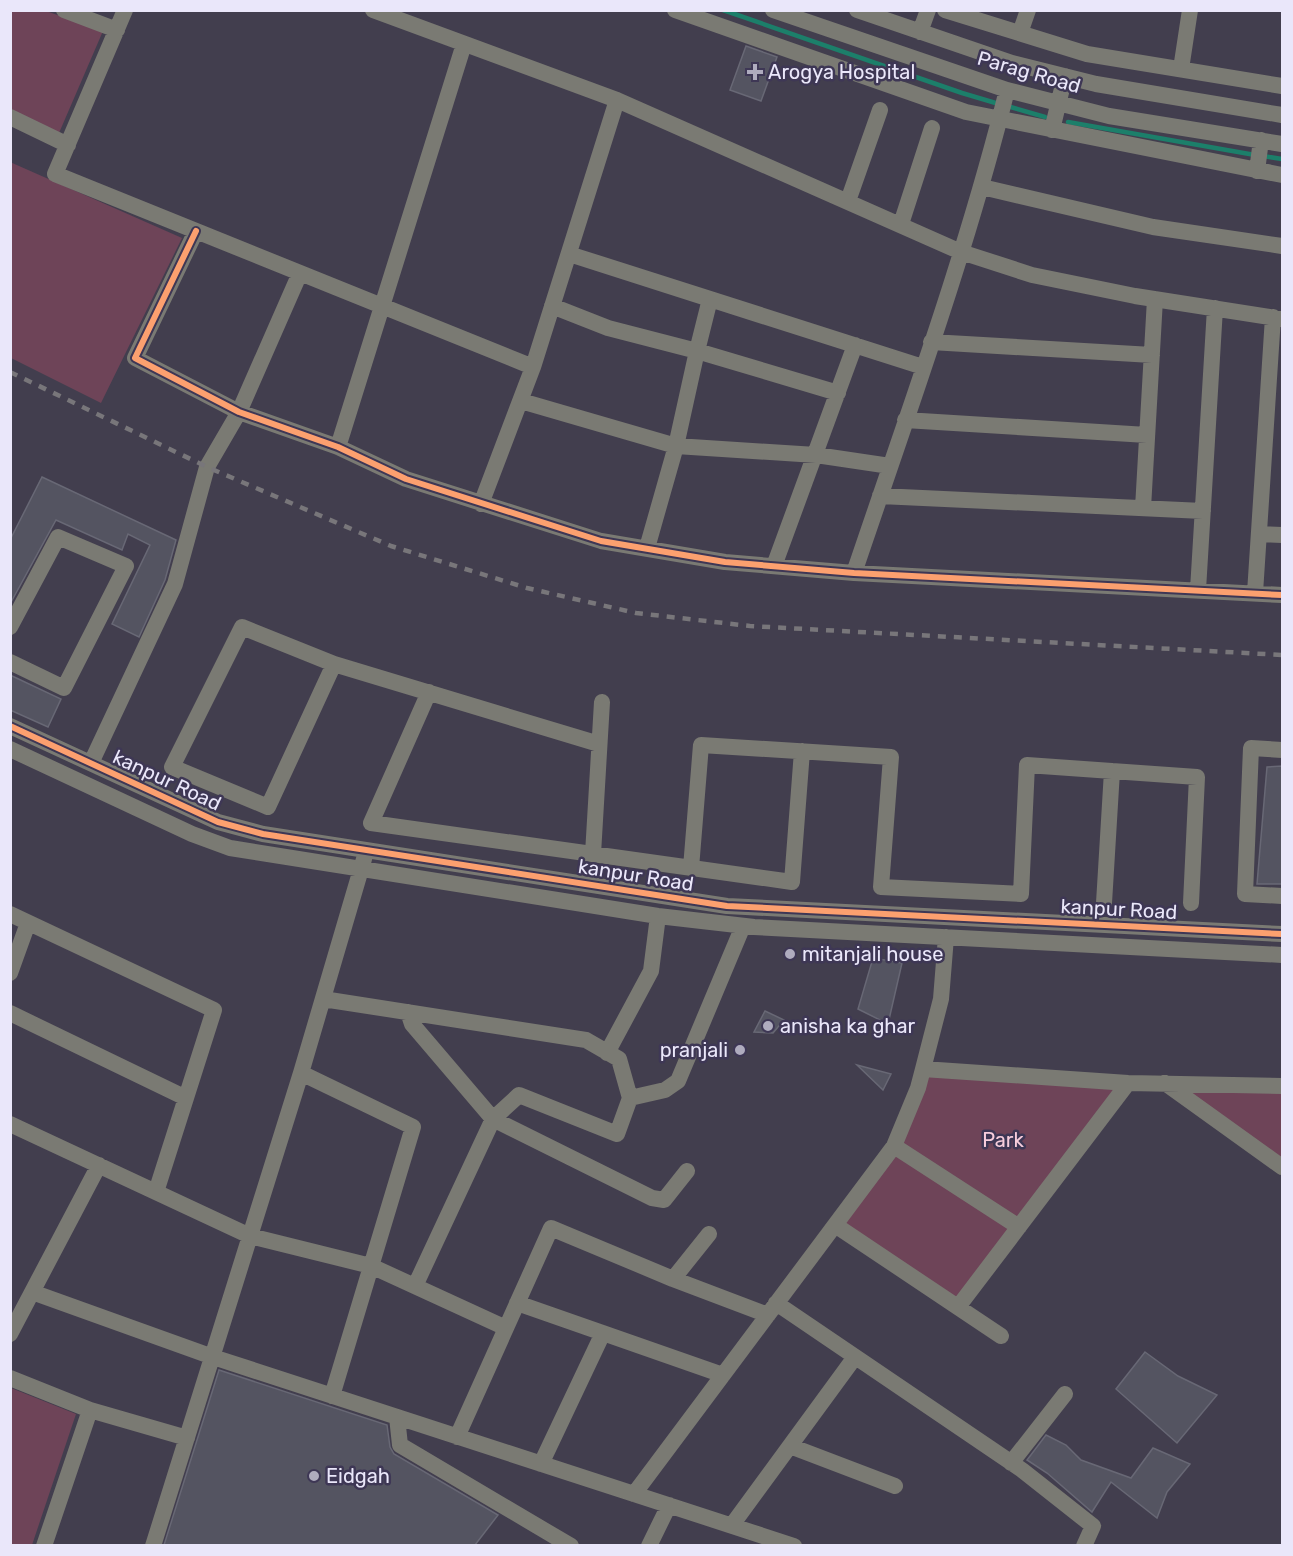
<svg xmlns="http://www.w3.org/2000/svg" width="1293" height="1556" font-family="Rubik,sans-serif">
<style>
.green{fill:#6e4458}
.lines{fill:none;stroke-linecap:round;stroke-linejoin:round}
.stream{stroke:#1c7f6a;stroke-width:4.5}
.building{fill:#545461;stroke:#686875;stroke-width:1.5}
.minor{stroke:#7a7a73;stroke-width:16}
.rail{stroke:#78767a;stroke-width:4.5;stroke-dasharray:8 8;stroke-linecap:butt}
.cycleway-casing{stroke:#3e3755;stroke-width:10}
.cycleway{stroke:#fca06f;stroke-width:6}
.poi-dot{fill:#afacbe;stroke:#3e3755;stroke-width:2}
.labels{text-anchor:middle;stroke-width:5;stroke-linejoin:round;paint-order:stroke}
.poi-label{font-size:20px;fill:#eae7fa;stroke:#3e3755;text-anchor:start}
.street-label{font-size:20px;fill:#eae7fa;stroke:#3e3755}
.park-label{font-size:20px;fill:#f7cddc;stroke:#3e3755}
</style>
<rect width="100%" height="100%" fill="#423e4e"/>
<!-- green -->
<path class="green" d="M11 11H46L103 31 59 133 11 111Z
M10 162 182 238 101 403 11 358Z
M923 1069 1128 1083 958 1307 835 1225 894 1146Z
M1177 1084 1282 1086V1163Z
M11 1388 76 1414 32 1545H11Z"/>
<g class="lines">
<!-- stream -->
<path class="stream" d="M723 10 962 93 999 104
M1007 106 1045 117
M1068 122 1255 155
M1263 156 1282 159"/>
</g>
<!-- building -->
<path class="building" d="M746 46 777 57 761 101 730 90Z
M42 477 176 540 165 580 139 637 112 624 150 545 128 534 122 550 56 520 10 604V540Z
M10 675 61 699 48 727 10 710Z
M1282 766V884H1257L1267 767Z
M873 958 902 963 888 1024 858 1009Z
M765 1011 784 1020 773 1033 754 1032Z
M857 1065 891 1074 883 1090Z
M1145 1352 1178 1376 1217 1395 1177 1443 1116 1389Z
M219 1370 387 1425 390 1447 394 1454 498 1515 475 1545H164Z
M1046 1435 1066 1445 1081 1460 1131 1478 1153 1448 1190 1464 1167 1492 1157 1518 1111 1482 1092 1512 1047 1473 1027 1460Z"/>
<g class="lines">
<!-- minor -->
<path class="minor" d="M64 10 117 30
M125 10 55 174 533 367
M373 10 617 100 961 252 1032 275 1135 296 1282 319
M675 10 966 112 1282 175
M773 10 1007 90 1109 116 1282 144
M857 10 1012 63 1096 84 1282 115
M945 10 1087 54 1282 86
M920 32 928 10
M1020 33 1028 10
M1181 69 1190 10
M10 117 68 145
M1052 130 1065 76
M1257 171 1261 140
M982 187 1153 227 1282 246
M848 201 880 110
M901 224 932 128
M196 231 135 358 239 412 338 447 406 479 601 541 725 562 854 573 1282 595
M569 254 923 367
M710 299 697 351 838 393
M552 306 608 328 697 351 676 446 816 455 890 466
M931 342 1152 355
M521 401 676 446 647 548
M905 420 1147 435
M338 447 464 44
M880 496 1203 511
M481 504 533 367 617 100
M1143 508 1155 299
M1259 534 1282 535
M774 566 855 345
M854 573C908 413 966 254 1007 90
M1198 590 1215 308
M1255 593 1273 317
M10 627 58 537 126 566 64 688 10 662
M334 664 268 807 172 767 242 627 334 664 599 744
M429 692 371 823 792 882 802 751
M10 726 218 822 263 834 727 906 1282 934
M10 749 192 834 230 848 658 916 754 927 1282 955
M1282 750 1251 748 1245 894 1282 896
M91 763 175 584 207 467 239 412 300 273
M593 854 602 702
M691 868 701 745 891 757 881 887 1021 894 1027 765 1197 777 1191 903
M1104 903 1112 771
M10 914 214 1010 156 1192
M10 973 28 923
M323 999 586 1040 619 1059 630 1098 617 1134 519 1095 493 1119 412 1024 408 1012
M10 1013 186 1098
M607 1053 651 971 658 916
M923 1069 1128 1083 1282 1086
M301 1073 413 1127 332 1396
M1165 1083 1282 1167
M630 1098 665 1090 678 1081 743 926
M10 1124 250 1236 371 1266 506 1328
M894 1146 1019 1227
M835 1225 1001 1336
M673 1279 709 1234
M415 1286 493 1119 652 1198 664 1200 687 1171
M32 1292 213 1357 794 1546
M517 1303 723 1375
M776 1303 1022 1470 1093 1526 1084 1546
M958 1307 1128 1083
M10 1334 99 1165
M10 1378 90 1410 44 1546
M90 1410 187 1438
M397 1417 400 1445 571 1546
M457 1437 551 1228 673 1279 768 1315
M790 1446 895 1486
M1011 1463 1065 1394
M541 1464 603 1333
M634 1494 894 1146 918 1088 923 1069 941 999 946 937
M732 1525 855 1357
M153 1546 301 1073 364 859
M649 1546 669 1505"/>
<!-- rail -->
<path class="rail" d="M10 372 207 467 391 546 527 588 636 613 750 626 1282 655"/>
<!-- cycleway casing -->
<g class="cycleway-casing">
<path id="cycleway" d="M196 231 135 358 239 412 338 447 406 479 601 541 725 562 854 573 1282 595
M10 726 218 822 263 834 727 906 1282 934"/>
</g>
<!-- cycleway -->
<use href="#cycleway" class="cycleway"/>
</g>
<!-- markers -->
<g class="poi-dot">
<path d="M752 63h6v6h6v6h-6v6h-6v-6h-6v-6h6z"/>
<circle cx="790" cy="954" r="6"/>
<circle cx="768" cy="1026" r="6"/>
<circle cx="740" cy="1050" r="6"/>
<circle cx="314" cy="1476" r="6"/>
</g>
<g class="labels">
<!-- poi labels -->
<g class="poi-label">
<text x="768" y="79">Arogya Hospital</text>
<text x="802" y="961">mitanjali house</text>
<text x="780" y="1033">anisha ka ghar</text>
<text x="728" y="1057" text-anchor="end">pranjali</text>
<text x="326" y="1483">Eidgah</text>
</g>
<!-- street labels -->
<g class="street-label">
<text transform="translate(1029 72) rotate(16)" y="7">Parag Road</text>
<text transform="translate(167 780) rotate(25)" y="7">kanpur Road</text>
<text transform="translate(636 875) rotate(9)" y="7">kanpur Road</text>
<text transform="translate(1119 909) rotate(3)" y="7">kanpur Road</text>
</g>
<!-- park labels -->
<g class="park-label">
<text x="1003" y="1147">Park</text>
</g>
</g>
<!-- border -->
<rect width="1293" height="1556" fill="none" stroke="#eae7fa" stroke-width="24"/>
</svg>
